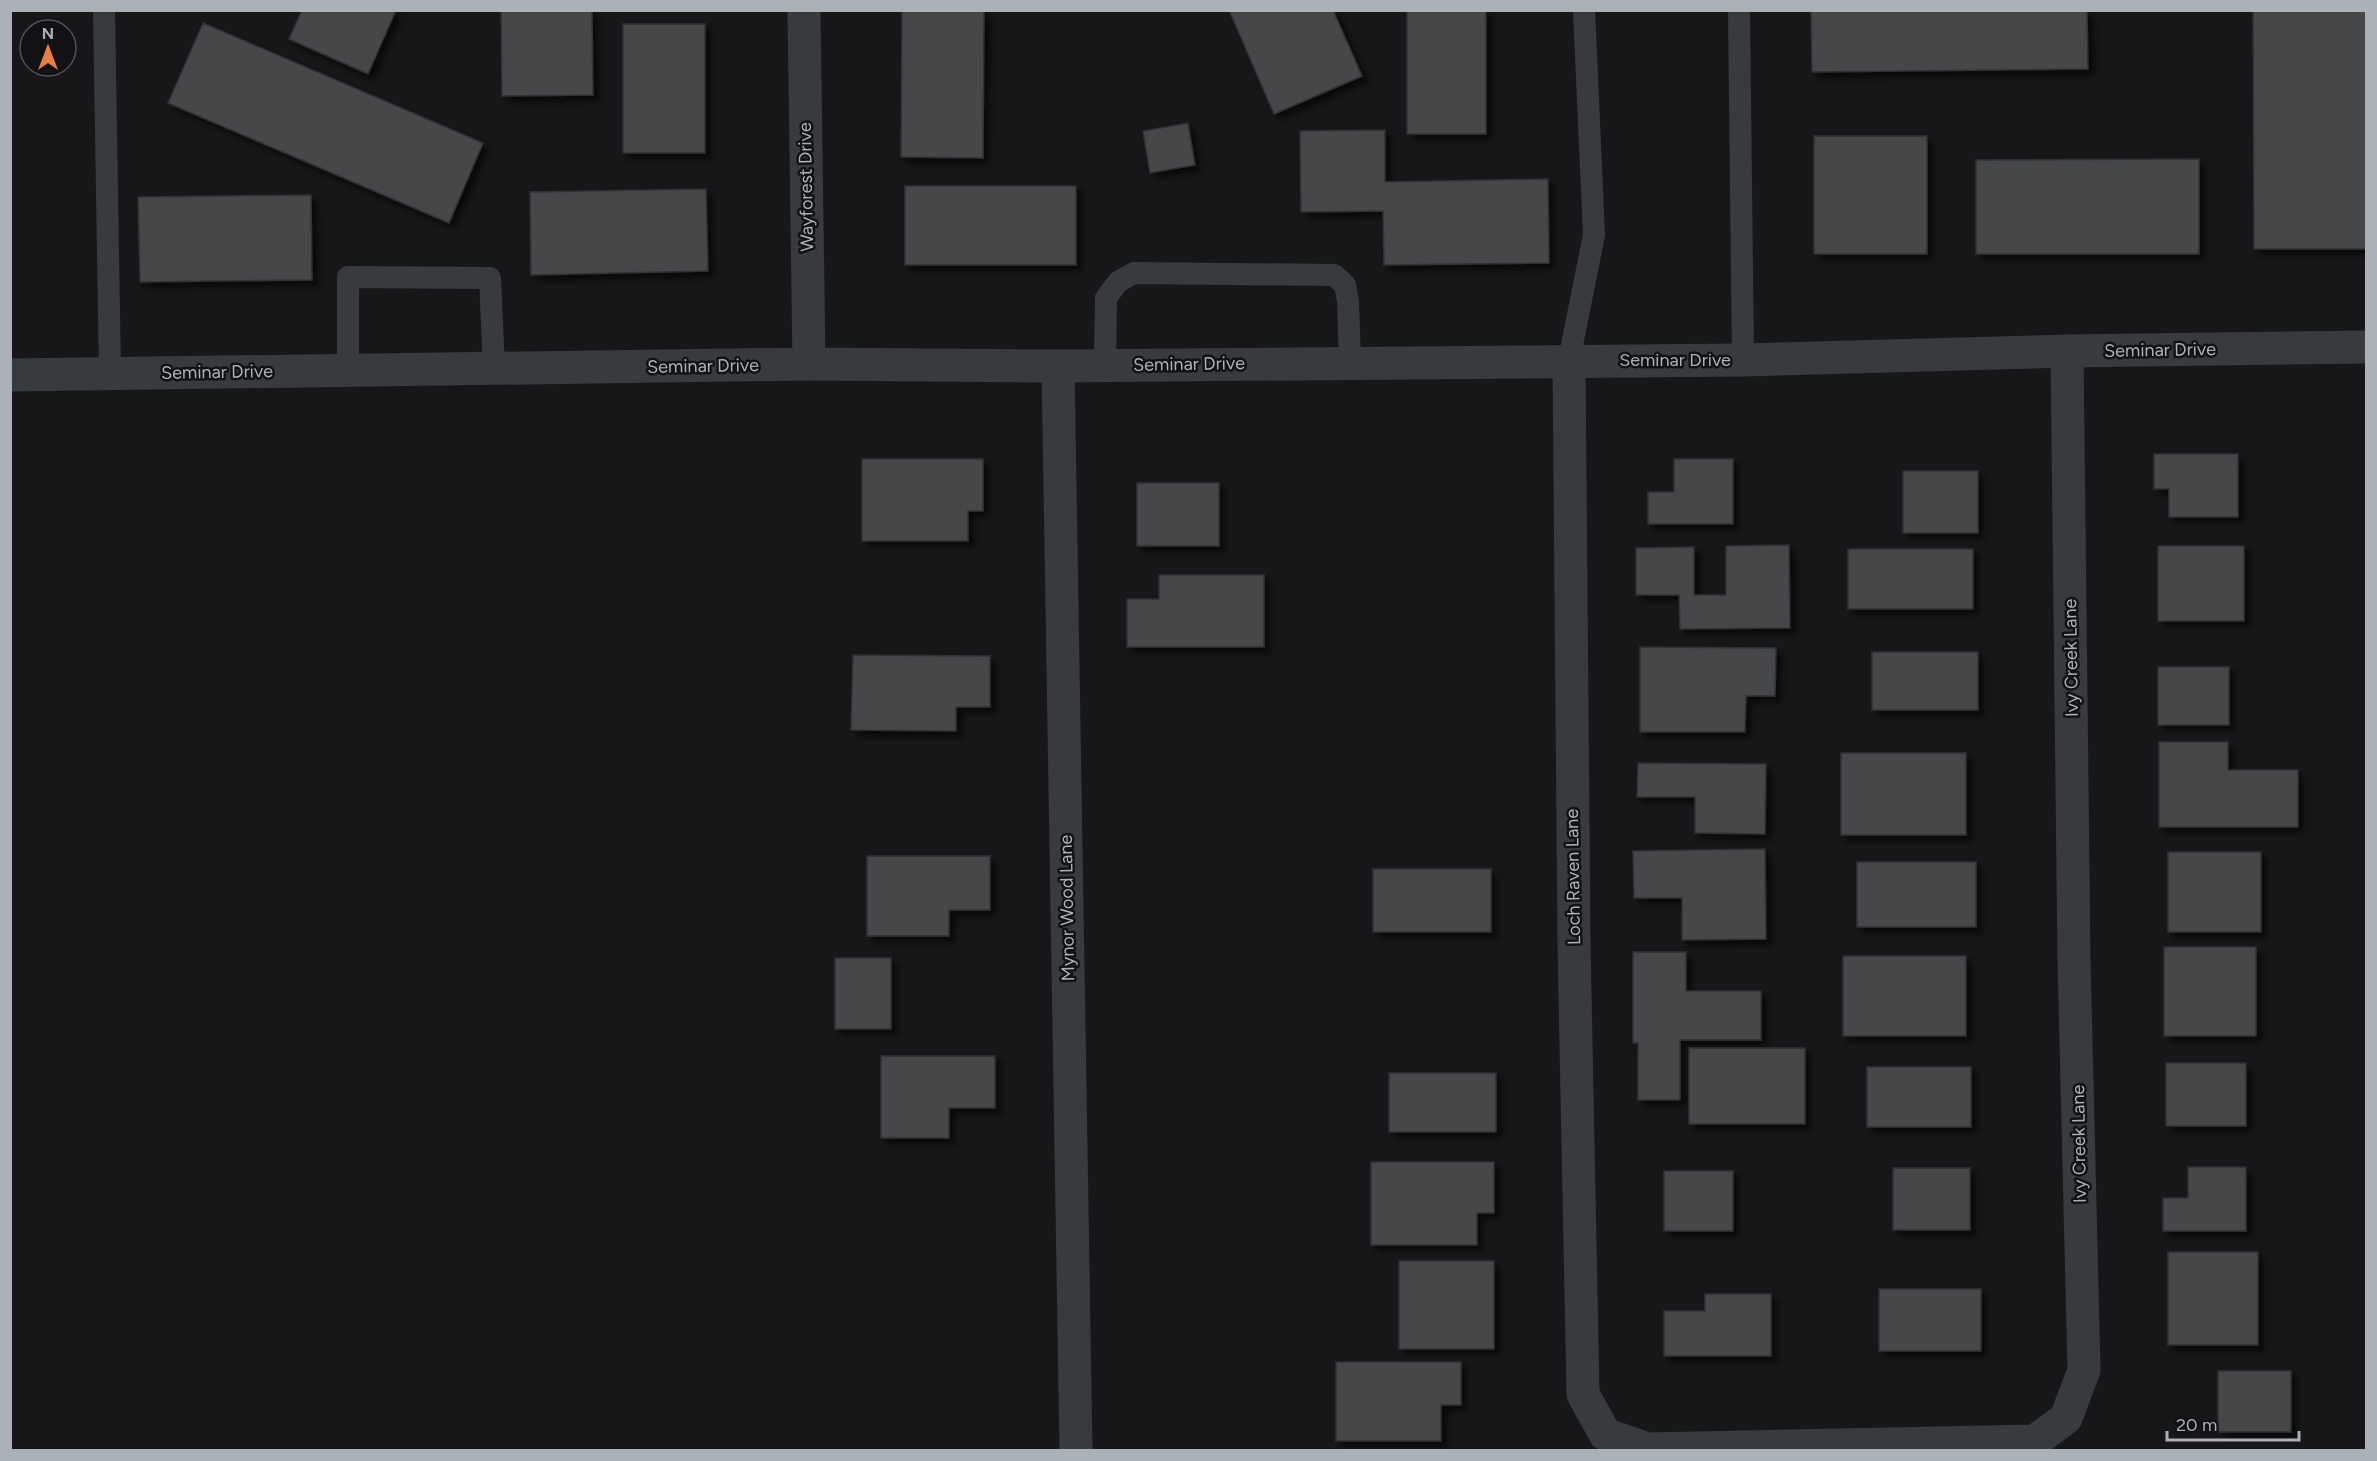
<svg xmlns="http://www.w3.org/2000/svg" width="2377" height="1461" font-family="Figtree,sans-serif">
<style>
.building{fill:#444649;stroke:#313235;stroke-width:1.5;filter:url(#shadow)}
.lines{fill:none;stroke-linecap:round;stroke-linejoin:round}
.service{stroke:#383b3e;stroke-width:22}
.minor{stroke:#383b3e;stroke-width:33}
.tertiary{stroke:#383b3e;stroke-width:33}
.labels{text-anchor:middle;stroke-width:5;stroke-linejoin:round;paint-order:stroke}
.street-label{font-size:18px;fill:#aab2b8;stroke:#121214}
</style>
<defs>
<filter id="shadow"><feDropShadow dx="5.5" dy="5.5" stdDeviation="3" flood-color="#0009"/></filter>
</defs>
<rect width="100%" height="100%" fill="#171719"/>
<!-- building -->
<path class="building" d="M302 10H396L368 74 289 39Z
M501 10H592L593 95 502 96Z
M902 10H984L983 158 901 157Z
M1229 10H1333L1362 76 1274 114Z
M1407 10H1486V134H1407Z
M1811 10H2087L2088 69 1812 72Z
M2253 10H2366V249H2254Z
M203 23 483 143 449 223 168 103Z
M623 24H705V153H623Z
M1188 123 1195 165 1150 173 1143 131Z
M1385 130V182L1548 179 1549 263 1384 265 1383 211 1301 212 1300 131Z
M1814 136H1927V254H1814Z
M2199 159V254H1976V160Z
M905 186H1076V265H905Z
M706 189 708 271 531 275 530 192Z
M311 195 312 280 140 282 138 197Z
M2154 454H2238V517H2169V489H2154Z
M862 459H983V511H968V541H862Z
M1674 459H1733V524H1648V492H1674Z
M1903 471H1978V533H1903Z
M1137 483H1219V546H1137Z
M1789 545 1790 628 1680 629 1679 595H1636V548L1694 547V595H1726V546Z
M2158 546H2244V621H2158Z
M1848 549H1973V609H1848Z
M1159 575H1264V647H1127V599H1159Z
M1640 647 1776 648 1775 696H1746L1745 732H1640Z
M1872 652H1978V710H1872Z
M853 655 990 656V707H956V731L851 730Z
M2158 667H2229V725H2158Z
M2159 742H2228V770H2298V827H2159Z
M1841 753H1966V835H1841Z
M1638 763 1766 764 1765 834 1695 833V797H1637Z
M1765 849 1766 939 1682 940V898H1634L1633 851Z
M2168 852H2261V932H2168Z
M867 856H990V910H949V936H867Z
M1857 862H1976V927H1857Z
M1373 869H1491V932H1373Z
M2164 947H2256V1036H2164Z
M1633 952H1686V991H1761V1040H1680V1100H1638V1043H1633Z
M1843 956H1966V1036H1843Z
M835 958H891V1029H835Z
M1689 1048H1805V1124H1689Z
M881 1056H995V1108H949V1138H881Z
M2166 1063H2246V1126H2166Z
M1867 1067H1971V1127H1867Z
M1389 1073H1496V1132H1389Z
M1371 1162H1494V1213H1477V1245H1371Z
M2188 1167H2246V1231H2163V1198H2188Z
M1893 1168H1970V1230H1893Z
M1664 1171H1733V1231H1664Z
M2168 1252H2258V1345H2168Z
M1399 1261H1494V1349H1399Z
M1879 1289H1981V1351H1879Z
M1705 1294H1771V1356H1664V1311H1705Z
M1336 1362H1461V1405H1441V1441H1336Z
M2218 1371H2291V1432H2218Z"/>
<g class="lines">
<!-- service -->
<path class="service" d="M104 10 110 374
M1739 10 1743 360
M1569 360 1594 235 1584 10
M1105 365 1106 298 1118 282 1134 273 1334 275 1345 285 1348 301 1350 362
M348 371V277L490 278 494 369"/>
<!-- minor -->
<path class="minor" d="M1569 360 1574 944 1583 1394 1605 1434 1648 1449 2035 1441 2066 1418 2084 1370 2074 960 2067 351
M1058 366 1076 1450"/>
<!-- tertiary -->
<path class="tertiary" d="M804 10 809 364
M10 375 809 364 1058 366 1743 360 2067 351 2366 347"/>
</g>
<g class="labels">
<!-- street labels -->
<g class="street-label">
<text transform="translate(806 187) rotate(-91)" y="6">Wayforest Drive</text>
<text transform="translate(2160 350) rotate(-1)" y="6">Seminar Drive</text>
<text x="1675" y="366">Seminar Drive</text>
<text transform="translate(1189 364) rotate(-1)" y="6">Seminar Drive</text>
<text transform="translate(703 366) rotate(-1)" y="6">Seminar Drive</text>
<text transform="translate(217 372) rotate(-1)" y="6">Seminar Drive</text>
<text transform="translate(2071 658) rotate(-91)" y="6">Ivy Creek Lane</text>
<text transform="translate(1573 877) rotate(-91)" y="6">Loch Raven Lane</text>
<text transform="translate(1067 908) rotate(-91)" y="6">Mynor Wood Lane</text>
<text transform="translate(2079 1144) rotate(-91)" y="6">Ivy Creek Lane</text>
</g>
</g>
<!-- border -->
<rect width="2377" height="1461" fill="none" stroke="#aab2b8" stroke-width="24"/>
<!-- north arrow -->
<g transform="translate(48 48)"><circle r="28" fill="#121214" stroke="#4f5256" stroke-width="1.5"/>
<path d="M0-4.5L10 22L0 15L-10 22Z" fill="#e77e41"/>
<text y="-9" font-size="16" font-weight="bold" text-anchor="middle" fill="#aab2b8">N</text>
</g>
<!-- scale -->
<path d="M2167 1431v9h132v-9" fill="none" stroke="#aab2b8" stroke-width="3"/>
<text x="2176" y="1431" font-size="18" fill="#aab2b8" stroke="#121214" stroke-width="4.5" paint-order="stroke">20 m</text>
</svg>
